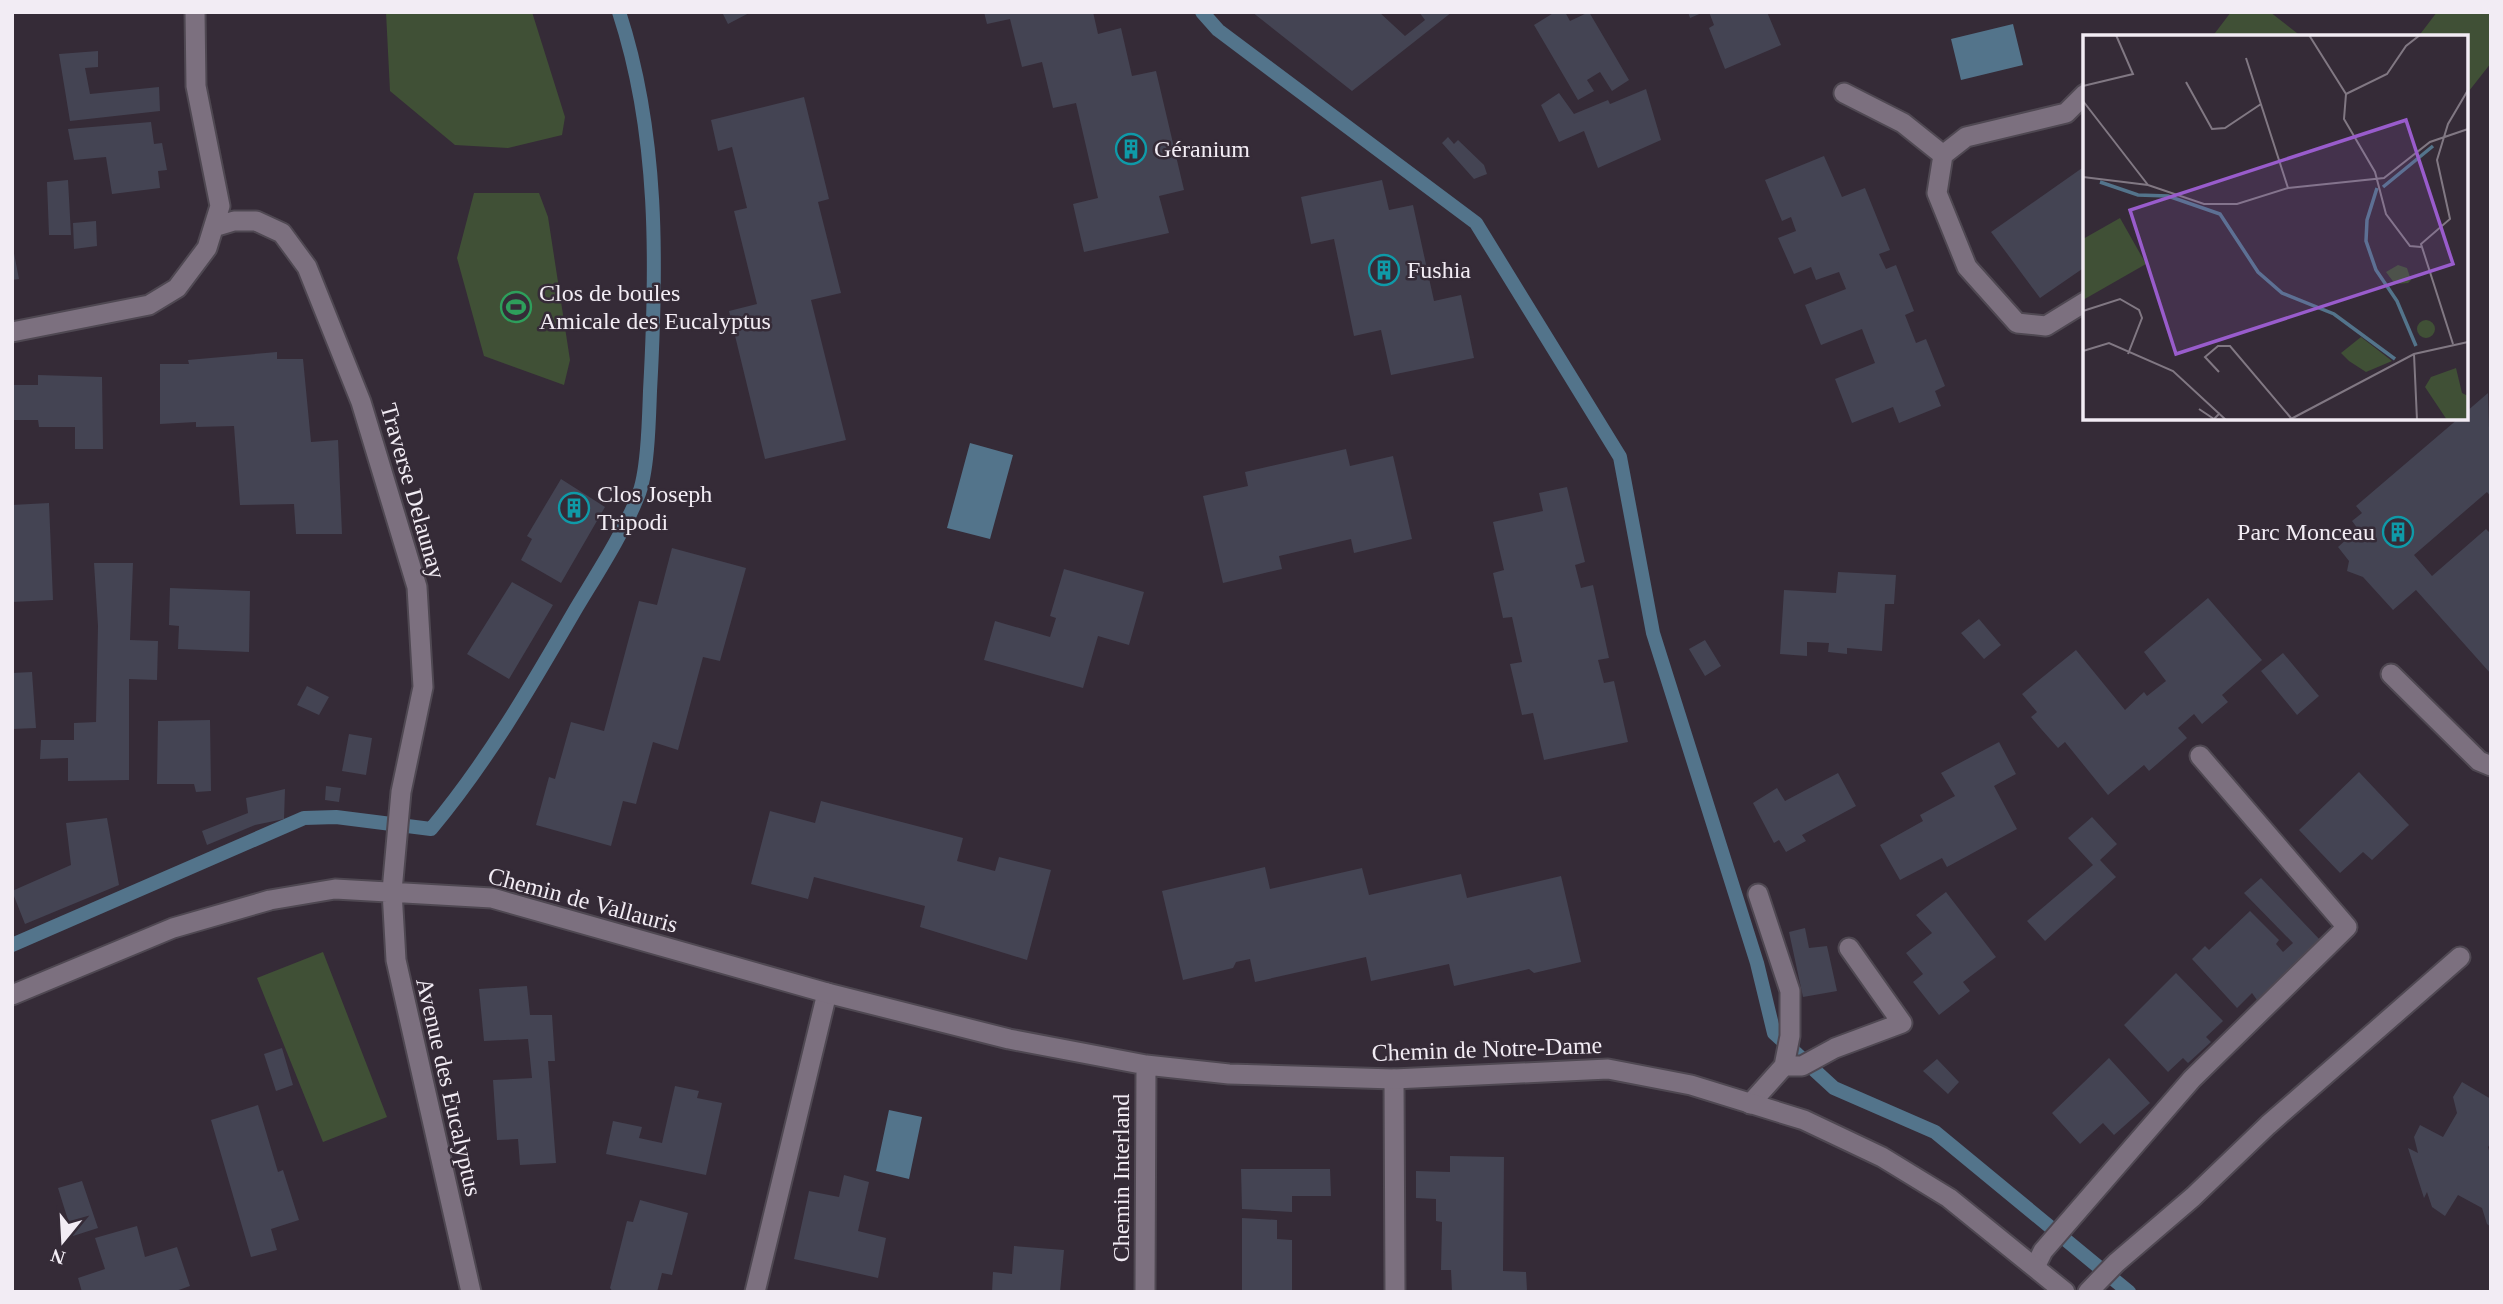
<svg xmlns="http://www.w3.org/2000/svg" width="2503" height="1304" font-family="'Times New Roman',serif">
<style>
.green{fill:#405036}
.water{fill:#53748b}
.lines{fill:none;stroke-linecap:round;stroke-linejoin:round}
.stream{stroke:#53748b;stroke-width:14}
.building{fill:#444453}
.service-casing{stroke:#4f4852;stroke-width:23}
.minor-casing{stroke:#4f4852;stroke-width:23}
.service{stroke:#7c707f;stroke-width:19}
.minor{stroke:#7c707f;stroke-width:19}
.labels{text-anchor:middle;stroke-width:5;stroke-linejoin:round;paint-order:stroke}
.poi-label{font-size:24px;fill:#f2ecf4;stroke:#352b37;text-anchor:start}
.street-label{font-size:24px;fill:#f2ecf4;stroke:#352b37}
.inset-river{fill:none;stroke:#53748b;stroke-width:3.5}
.inset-road{fill:none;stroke:#817883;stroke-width:2}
.view{fill:#995ccc;fill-opacity:0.15;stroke:#995ccc;stroke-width:3.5}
.inset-edge{fill:none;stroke:#f2ecf4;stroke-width:3.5}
</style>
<rect width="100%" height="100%" fill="#352b37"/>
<!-- green -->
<path class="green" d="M386 12H532L565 117 562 135 508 148 455 145 390 91Z
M2231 12H2270L2302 37H2212Z
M2437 12H2491V63L2469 91 2466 37H2418Z
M474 193H539L548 217 570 360 564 385 484 356 457 258Z
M323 952 387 1117 323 1142 257 978Z"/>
<!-- water -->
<path class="water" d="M2013 24 2023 65 1961 80 1951 39Z
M970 443 1013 455 990 539 947 528Z
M889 1110 922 1117 909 1179 876 1171Z"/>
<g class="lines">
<!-- stream -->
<path class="stream" d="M1202 12 1218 30 1476 223 1620 457 1653 633 1757 963 1774 1033 1834 1088 1935 1132 2129 1292
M12 945 304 818 336 817 431 829C487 762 530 688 574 612 596 575 622 536 638 496 648 473 649 417 650 391 657 265 659 134 619 12"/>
</g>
<!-- building -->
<path class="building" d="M722 12H751L728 24Z
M984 12H1093L1098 34 1121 28 1132 76 1156 71 1184 190 1159 196 1169 233 1084 252 1073 204 1098 198 1076 103 1053 108 1042 62 1022 67 1010 19 987 24Z
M1252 12H1379L1405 36 1425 20 1419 12H1452L1352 91Z
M1555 12H1565L1570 21 1589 12 1629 80 1612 91 1600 72 1587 80 1594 91 1578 100 1534 25Z
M1688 12H1704L1690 18Z
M1709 12H1767L1781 45 1725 69 1709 28 1714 25Z
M98 51V67L85 68 90 94 159 87 160 111 70 121 59 54Z
M1646 89 1661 140 1598 168 1584 131 1559 142 1541 105 1559 93 1574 114 1608 100 1610 104Z
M804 97 829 199 818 202 841 293 811 300 846 440 765 459 729 311 757 304 734 211 747 208 732 147 718 151 711 120Z
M151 122 154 144 162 143 167 170 158 171 160 188 112 194 106 157 74 160 68 129Z
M1448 137 1454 144 1458 140 1484 165 1487 174 1474 179 1442 143Z
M1824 156 1842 197 1865 188 1890 250 1879 254 1886 269 1896 265 1914 311 1905 315 1916 343 1926 339 1945 386 1935 391 1941 406 1899 423 1893 407 1852 423 1835 379 1875 363 1862 329 1821 345 1805 305 1846 289 1839 272 1816 280 1811 267 1794 274 1778 238 1796 231 1791 217 1782 221 1765 180Z
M2085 166V267L2040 298 1991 232Z
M68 180 71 235H49L47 182Z
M1382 180 1389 210 1413 205 1434 301 1461 295 1474 358 1391 375 1381 330 1354 336 1334 239 1311 244 1301 197Z
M96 221 97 246 74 249 73 223Z
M12 243 19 279 12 280Z
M277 352V359H303L311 442 338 440 342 534H296L294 504 240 505 234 426 196 427V422L160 424V364H189L188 360Z
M38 375 102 377 103 449H75V427H39L38 420H12V385H38Z
M2488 393 2491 497 2487 492 2414 555 2432 576 2486 529 2491 534V674L2416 590 2393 610 2363 577 2347 571 2349 561 2338 547 2358 529 2352 521 2362 513 2356 506 2459 418H2466V412Z
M1346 449 1350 466 1393 456 1412 539 1354 553 1351 539 1279 556 1282 569 1223 583 1203 496 1248 486 1245 472Z
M561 479 605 507 561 583 521 560 532 539 527 536Z
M1567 487 1585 562 1575 565 1581 588 1593 585 1609 658 1598 660 1604 683 1614 681 1628 742 1544 760 1533 713 1522 715 1510 664 1522 662 1512 617 1503 618 1493 573 1504 570 1493 522 1543 511 1539 493Z
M49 503 53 600 12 602V505Z
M672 548 746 568 720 661 703 657 678 750 653 742 636 804 623 801 611 846 536 825 549 777 555 779 571 722 604 731 639 601 657 605Z
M94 563H133L130 640 158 641 157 680 129 679V780L68 781V758L40 759 41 740H74V723L96 722 98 626Z
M1064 569 1144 592 1129 645 1098 636 1083 688 984 660 995 621 1050 637 1056 618 1050 616Z
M1838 572 1896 575 1894 604H1885L1882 651 1847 648V654L1828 652 1829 643 1807 642V656L1780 654 1784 590 1836 593Z
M512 582 553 605 509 679 467 654Z
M170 588 250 591 249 652 178 649 179 626 169 625Z
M2208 598 2262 660 2222 695 2228 702 2202 724 2194 714 2178 728 2187 738 2149 771 2144 765 2108 795 2065 742 2058 748 2042 730 2031 717 2037 712 2022 694 2076 650 2125 710 2144 692 2147 696 2166 681 2144 652Z
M1979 619 2001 645 1984 659 1961 633Z
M1705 640 1721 666 1705 676 1689 649Z
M2283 653 2319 696 2297 715 2261 671Z
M32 672 36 728 12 729V673Z
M307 686 329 697 319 715 297 705Z
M210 720 211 791 196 792 194 784H157L158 721Z
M349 734 372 738 366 775 342 771Z
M1999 742 2016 774 1994 786 2017 829 1947 867 1942 858 1900 880 1880 845 1923 821 1920 815 1955 796 1941 773Z
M2359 772 2409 825 2372 860 2363 852 2340 873 2299 830Z
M1838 773 1856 806 1802 835 1806 841 1786 852 1779 840 1774 843 1753 803 1777 788 1785 801Z
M326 786 341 788 339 802 325 800Z
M285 789 284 819 255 825 207 845 202 831 248 813 246 798Z
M821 801 963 838 957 861 995 871 999 857 1051 870 1027 960 920 927 925 906 814 877 808 899 751 884 770 811 815 823Z
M2092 817 2117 844 2100 860 2116 877 2045 941 2027 921 2093 865 2068 838Z
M107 818 119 885 25 924 12 891 71 865 66 823Z
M1265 867 1270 889 1362 868 1369 895 1461 874 1467 898 1561 876 1581 962 1534 973 1529 969 1454 986 1449 964 1371 981 1366 957 1255 982 1250 959 1236 962 1233 968 1183 980 1162 891Z
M2261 878 2321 941 2257 1000 2252 993 2237 1008 2192 959 2205 946 2209 950 2250 911 2279 940 2276 944 2283 952 2293 943 2244 893Z
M1946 892 1996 957 1963 982 1970 991 1939 1015 1913 982 1923 974 1906 953 1932 933 1916 915Z
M1805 928 1809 948 1827 946 1837 991 1803 997 1789 932Z
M2176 973 2223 1021 2206 1037 2211 1042 2188 1063 2183 1058 2168 1072 2124 1025Z
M527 986 530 1015H552L555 1061H548L556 1163 520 1165 518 1139 497 1140 493 1080 532 1078 528 1039 484 1041 479 989Z
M282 1048 293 1085 276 1091 264 1054Z
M2109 1058 2150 1103 2114 1135 2103 1123 2080 1144 2052 1113Z
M1937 1059 1959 1082 1948 1094 1923 1071Z
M2462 1082 2491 1099V1143L2488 1147 2491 1158V1227L2487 1224 2482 1208 2458 1195 2445 1216 2432 1207 2427 1192 2424 1198 2408 1148 2418 1153 2414 1137 2420 1125 2443 1137 2457 1113 2453 1097Z
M675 1086 699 1091 697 1098 722 1103 706 1175 606 1154 613 1121 642 1127 639 1138 662 1143Z
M258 1105 278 1172 283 1170 299 1220 271 1229 277 1250 251 1257 211 1120Z
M1450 1156 1504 1157 1503 1271 1526 1272 1527 1291 1452 1292 1451 1270H1441L1442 1222 1436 1221V1199L1416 1198V1171L1450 1172Z
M1241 1169H1330L1331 1196H1292V1212L1242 1209Z
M844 1175 869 1182 858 1231 886 1238 878 1278 794 1259 809 1191 839 1197Z
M82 1181 98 1228 73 1236 58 1188Z
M640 1200 688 1213 672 1275 662 1273 657 1292H613L610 1288 627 1221 633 1222Z
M1242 1218 1277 1220V1239L1292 1240V1292H1242Z
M137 1226 145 1257 177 1247 190 1286 173 1292H82L78 1278 105 1269 95 1238Z
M1014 1246 1064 1250 1060 1292H992L993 1272 1012 1274Z"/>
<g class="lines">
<!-- service casing -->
<g class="service-casing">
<path id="service" d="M1844 93 1903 123 1943 155
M2085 94 2066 113 1966 137 1943 155 1937 193 1967 267 2017 323 2046 326 2085 302
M2391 674 2479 761 2491 766
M1758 894 1790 991V1036L1784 1066
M1394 1079 1395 1292
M1750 1104 1784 1066H1802L1835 1048 1902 1023 1849 948
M2035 1267 2043 1251 2192 1079 2347 927 2200 756
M755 1292 827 993
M2088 1292 2116 1263 2193 1197 2268 1125 2460 957"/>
</g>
<!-- minor casing -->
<g class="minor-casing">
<path id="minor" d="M214 227 234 221H256L282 233 307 267 361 402 417 587 423 687 401 792 392 891 396 960 471 1292
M12 332 149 305 177 288 207 248 220 206 196 86 195 12
M12 995 173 928 270 900 335 889 492 898 827 993 1009 1039 1146 1065 1229 1074 1394 1079 1608 1069 1691 1085 1804 1120 1882 1157 1949 1198 2065 1292
M1145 1292 1146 1065"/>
</g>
<!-- service -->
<use href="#service" class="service"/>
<!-- minor -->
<use href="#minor" class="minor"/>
</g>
<!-- icons -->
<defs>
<g id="building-ring" transform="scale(1.575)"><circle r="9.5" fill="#352b37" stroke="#0f9aa8" stroke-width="1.5"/><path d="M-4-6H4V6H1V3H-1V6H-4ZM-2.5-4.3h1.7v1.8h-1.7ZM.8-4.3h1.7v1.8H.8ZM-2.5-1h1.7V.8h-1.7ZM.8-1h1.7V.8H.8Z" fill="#0f9aa8"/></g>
<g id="stadium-ring" transform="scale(1.575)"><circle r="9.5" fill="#352b37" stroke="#2e9e5b" stroke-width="1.5"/><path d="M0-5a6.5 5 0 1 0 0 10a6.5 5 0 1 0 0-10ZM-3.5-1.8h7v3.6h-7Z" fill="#2e9e5b"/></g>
</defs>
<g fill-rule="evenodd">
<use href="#building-ring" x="1131" y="149"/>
<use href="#building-ring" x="1384" y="270"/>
<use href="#stadium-ring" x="516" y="307"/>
<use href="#building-ring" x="574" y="508"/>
<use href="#building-ring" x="2398" y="532"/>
</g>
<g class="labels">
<!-- poi labels -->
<g class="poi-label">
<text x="1154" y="157">Géranium</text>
<text x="1407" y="278">Fushia</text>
<text x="539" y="301">Clos de boules<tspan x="539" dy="28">Amicale des Eucalyptus</tspan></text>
<text x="597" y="502">Clos Joseph<tspan x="597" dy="28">Tripodi</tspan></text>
<text x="2375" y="540" text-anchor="end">Parc Monceau</text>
</g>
<!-- street labels -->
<g class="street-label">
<text transform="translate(413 491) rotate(74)" y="8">Traverse Delaunay</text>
<text transform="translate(583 900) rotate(15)" y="8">Chemin de Vallauris</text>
<text transform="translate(1487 1049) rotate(-2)" y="8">Chemin de Notre-Dame</text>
<text transform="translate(449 1087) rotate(77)" y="8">Avenue des Eucalyptus</text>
<text transform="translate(1121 1178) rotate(-90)" y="8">Chemin Interland</text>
</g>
</g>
<!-- overview -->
<g transform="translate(2083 35)">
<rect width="385" height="385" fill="#352b37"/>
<path d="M37 183 63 229 0 265V204ZM315 230 324 233 328 245 325 248 312 249 303 237ZM334 294a9 9 0 1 1 18 0a9 9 0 1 1-18 0ZM278 302 291 312 309 326 283 337 266 326 258 318ZM373 333 379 358 385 361V385H364L342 352 348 342Z" fill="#405036"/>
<path class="inset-river" d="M17 147 55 160 85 161 137 179 175 237 199 258 251 279 312 324M300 152 350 111M294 153 284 185 283 206 293 235 314 266 333 311"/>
<path class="inset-road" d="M226 0 263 59 261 84 292 137 303 179 327 211 338 212M163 23 205 153M103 47 129 94 142 93 178 69M0 51 50 39 33 0M263 59 304 39 323 11 337 0M0 66 65 150M0 142 65 150 121 169H154L205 153 301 143 347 107 385 94M0 276 37 264 56 275 59 283 45 319M370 309 338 209 367 184 354 125 365 89 385 55M0 316 26 308 90 336 143 385M331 319 334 385M136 337 122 322 135 311H147L208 383M116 374 131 384 137 378M206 385 331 319 385 307"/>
<path class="view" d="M323 85 370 229 93 319 47 175Z"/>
<rect width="385" height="385" class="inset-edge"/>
</g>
<!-- border -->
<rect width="2503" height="1304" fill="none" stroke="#f2ecf4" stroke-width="28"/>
<!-- north arrow -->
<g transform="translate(63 1241) rotate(198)" stroke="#352b37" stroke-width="5" paint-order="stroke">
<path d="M0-5L12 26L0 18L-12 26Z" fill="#f2ecf4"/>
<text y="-10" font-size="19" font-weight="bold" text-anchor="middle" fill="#f2ecf4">N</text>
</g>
</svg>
